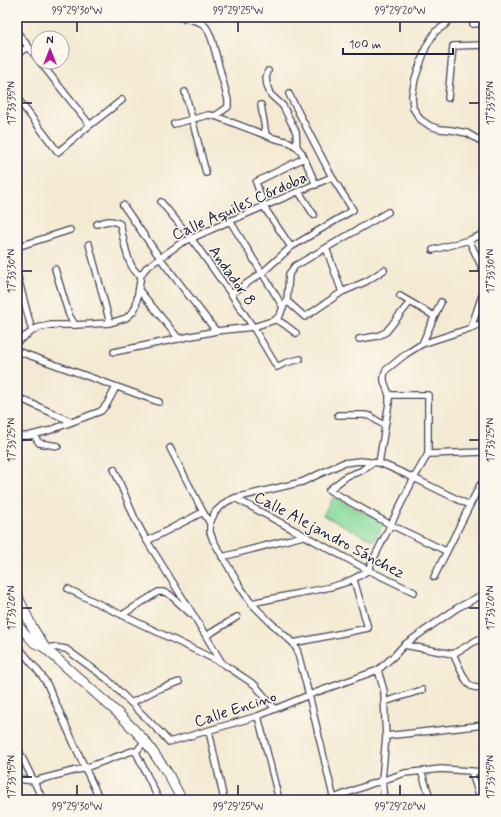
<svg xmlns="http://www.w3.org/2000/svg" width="501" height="817" font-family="Mynerve,sans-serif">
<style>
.green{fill:#8adc9d;stroke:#567f6c}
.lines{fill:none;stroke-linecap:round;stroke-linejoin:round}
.street-casing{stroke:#424052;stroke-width:8}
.secondary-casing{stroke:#424052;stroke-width:10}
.primary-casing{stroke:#424052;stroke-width:11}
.street{stroke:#fff;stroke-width:5.5}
.secondary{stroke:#fff;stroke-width:8}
.primary{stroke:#fff;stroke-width:9}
.ticks{fill:none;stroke:#22223b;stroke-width:1.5}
.labels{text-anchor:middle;stroke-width:3;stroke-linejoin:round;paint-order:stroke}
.street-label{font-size:16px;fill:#22223b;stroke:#fbf7ec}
.neatline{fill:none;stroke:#22223b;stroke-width:1.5}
.ticks-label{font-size:10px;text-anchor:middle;fill:#22223b}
</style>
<rect width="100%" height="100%" fill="#fbf7ec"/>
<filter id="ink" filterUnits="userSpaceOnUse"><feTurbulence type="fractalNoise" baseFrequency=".025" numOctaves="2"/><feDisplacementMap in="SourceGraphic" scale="8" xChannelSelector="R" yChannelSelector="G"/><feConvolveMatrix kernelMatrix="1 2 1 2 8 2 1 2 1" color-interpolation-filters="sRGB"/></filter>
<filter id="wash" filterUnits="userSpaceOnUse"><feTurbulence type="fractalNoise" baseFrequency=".012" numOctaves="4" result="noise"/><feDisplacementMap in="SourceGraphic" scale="16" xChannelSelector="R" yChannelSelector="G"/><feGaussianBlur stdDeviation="0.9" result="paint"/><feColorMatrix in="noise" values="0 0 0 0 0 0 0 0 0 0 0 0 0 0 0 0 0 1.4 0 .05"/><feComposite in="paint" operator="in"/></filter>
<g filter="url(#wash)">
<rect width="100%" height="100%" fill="#f4ead3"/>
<!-- green -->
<path class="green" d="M333 497 384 523 374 541 323 515Z"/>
</g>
<g filter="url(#ink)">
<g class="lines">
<!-- street casing -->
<g class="street-casing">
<path id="street" d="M178 17C185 19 199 20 204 25 208 28 210 35 212 40L228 100V107L215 116
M451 17 445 25 435 32 426 47 415 79 412 96 413 108 420 119 430 126 440 129 451 130 467 133 484 143
M473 24 484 23
M17 32 38 59
M17 54 28 47
M40 62 90 125
M268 71 266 78 267 85 270 94 283 106 296 132 297 147 302 153 316 185
M185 92 206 173
M17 98 58 152 90 125 122 100
M448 98 453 46 484 45
M261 105 266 135
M174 124 208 115 215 116 273 138 289 142 297 147
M299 192 314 215
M161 202 191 238 231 294 253 327 277 367 285 363 300 359
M123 205 160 258 216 331
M230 221 283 307
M97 224C106 221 111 219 120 224 123 235 127 265 136 272 136 273 141 275 141 275
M469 240 484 272
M89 244 110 323
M17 247 70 230
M291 247 264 207 256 182 304 158
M326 248 342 292
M433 250 469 240 484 234
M55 269 69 315 75 325
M17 274 32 331
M139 290 179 339
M231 294 262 273 291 247 353 210 332 177 289 94
M400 296 434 316
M287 301 305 317 342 292 367 281 384 270
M275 320C283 321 289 329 296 333
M471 328 484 289
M359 339 378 336 386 332 410 302
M17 342 37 328 51 325H75L110 323 126 318 133 312 136 306 141 275 146 268 181 243 230 221 332 177
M422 344 441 302
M17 351 159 402
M114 352 216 331 253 327 275 320 280 315 283 307 287 301 289 274 295 266 388 212
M17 397 72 422
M338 415H364L370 416 385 426
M34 435 39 443 58 446
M17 436H28L48 431 101 411 107 404 116 387
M170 448 203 512 210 523
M428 454 484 452
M373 462 361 471 347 476 329 490 391 525 446 551
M379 463 389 403V395L384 381V375L386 370 406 354 422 344 471 328 484 322
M114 469 135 519 147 541 194 616 222 663
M235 498 368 570 414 592
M147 541 203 512
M222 557 303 536
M434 577 480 485
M68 589 222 663 255 685 275 709
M251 603C267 600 284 596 300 593 324 589 349 585 368 570L414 478 428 454V395H389
M122 615 158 592H163L169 594 191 614
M206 636 237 617
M293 643 368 628 354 580
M17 645 42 676 47 684 85 768 100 800
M404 645 453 654C457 661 465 683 471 686 474 688 480 688 484 689
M45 648 53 647 66 649 107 679 162 734 169 742 258 716 309 695 378 670 394 656 404 645 457 608 484 594
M453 654 484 636
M378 670 384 691 385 720 386 736 382 780 384 800
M384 702 422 690
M131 703 156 690 179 682
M258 716 279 800
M209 731 224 800
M386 736 484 725
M17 747 43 800
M136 752 159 800
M136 752 145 741
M421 771 431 800
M471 771 481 800
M17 779 34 781 85 768 132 751 136 752
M329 800 368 785 405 773 441 769 484 772
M334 800 309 695 297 650 293 643 269 621 251 603 239 585 213 540 210 532V523L215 512 226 502 235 498 302 482 343 463 360 461 379 463 387 466 414 478 469 505"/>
</g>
<!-- secondary casing -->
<g class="secondary-casing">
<path id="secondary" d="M17 624 34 643 45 648"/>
</g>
<!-- primary casing -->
<g class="primary-casing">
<path id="primary" d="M17 595 32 627 45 648 120 715 145 741 167 772 182 800"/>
</g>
<!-- street -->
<use href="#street" class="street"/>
<!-- secondary -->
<use href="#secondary" class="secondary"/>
<!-- primary -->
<use href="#primary" class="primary"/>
</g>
</g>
<!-- ticks -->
<path class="ticks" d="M77 22V32M238 22V32M400 22V32M22 103H32M469 103H479M22 271H32M469 271H479M22 440H32M469 440H479M22 608H32M469 608H479M22 777H32M469 777H479M77 785V795M238 785V795M400 785V795"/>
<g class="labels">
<!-- street labels -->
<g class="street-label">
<text transform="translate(239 205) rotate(-24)" y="6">Calle Aquiles Córdoba</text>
<text transform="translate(233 275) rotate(55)" y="6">Andador 8</text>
<text transform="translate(330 534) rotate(28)" y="6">Calle Alejandro Sánchez</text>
<text transform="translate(235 708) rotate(-18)" y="6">Calle Encino</text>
</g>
</g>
<!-- margin -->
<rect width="501" height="817" fill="none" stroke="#fbf7ec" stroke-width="44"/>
<!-- north arrow -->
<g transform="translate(50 50)"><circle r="19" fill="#fbf7ec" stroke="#a4a2a5"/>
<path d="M0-3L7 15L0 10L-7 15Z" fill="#b5179e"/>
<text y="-6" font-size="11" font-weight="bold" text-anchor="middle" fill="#22223b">N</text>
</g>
<!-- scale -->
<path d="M343 48v6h110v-6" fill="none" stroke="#22223b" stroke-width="2"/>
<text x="349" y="48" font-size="12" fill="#22223b" stroke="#fbf7ec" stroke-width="3" paint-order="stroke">100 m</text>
<rect x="22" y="22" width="457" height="773" class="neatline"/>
<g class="ticks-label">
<text x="77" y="14">99°29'30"W</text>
<text x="238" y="14">99°29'25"W</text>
<text x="400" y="14">99°29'20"W</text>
<text transform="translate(11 103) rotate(-90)" y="4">17°33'35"N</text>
<text transform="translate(490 103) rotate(-90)" y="4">17°33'35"N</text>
<text transform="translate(11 271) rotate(-90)" y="4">17°33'30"N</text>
<text transform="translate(490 271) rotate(-90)" y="4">17°33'30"N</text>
<text transform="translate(11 440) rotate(-90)" y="4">17°33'25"N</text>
<text transform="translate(490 440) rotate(-90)" y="4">17°33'25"N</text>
<text transform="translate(11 608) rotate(-90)" y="4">17°33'20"N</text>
<text transform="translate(490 608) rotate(-90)" y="4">17°33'20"N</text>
<text transform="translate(11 777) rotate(-90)" y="4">17°33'15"N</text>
<text transform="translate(490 777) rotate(-90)" y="4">17°33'15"N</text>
<text x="77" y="810">99°29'30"W</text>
<text x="238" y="810">99°29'25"W</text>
<text x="400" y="810">99°29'20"W</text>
</g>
</svg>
